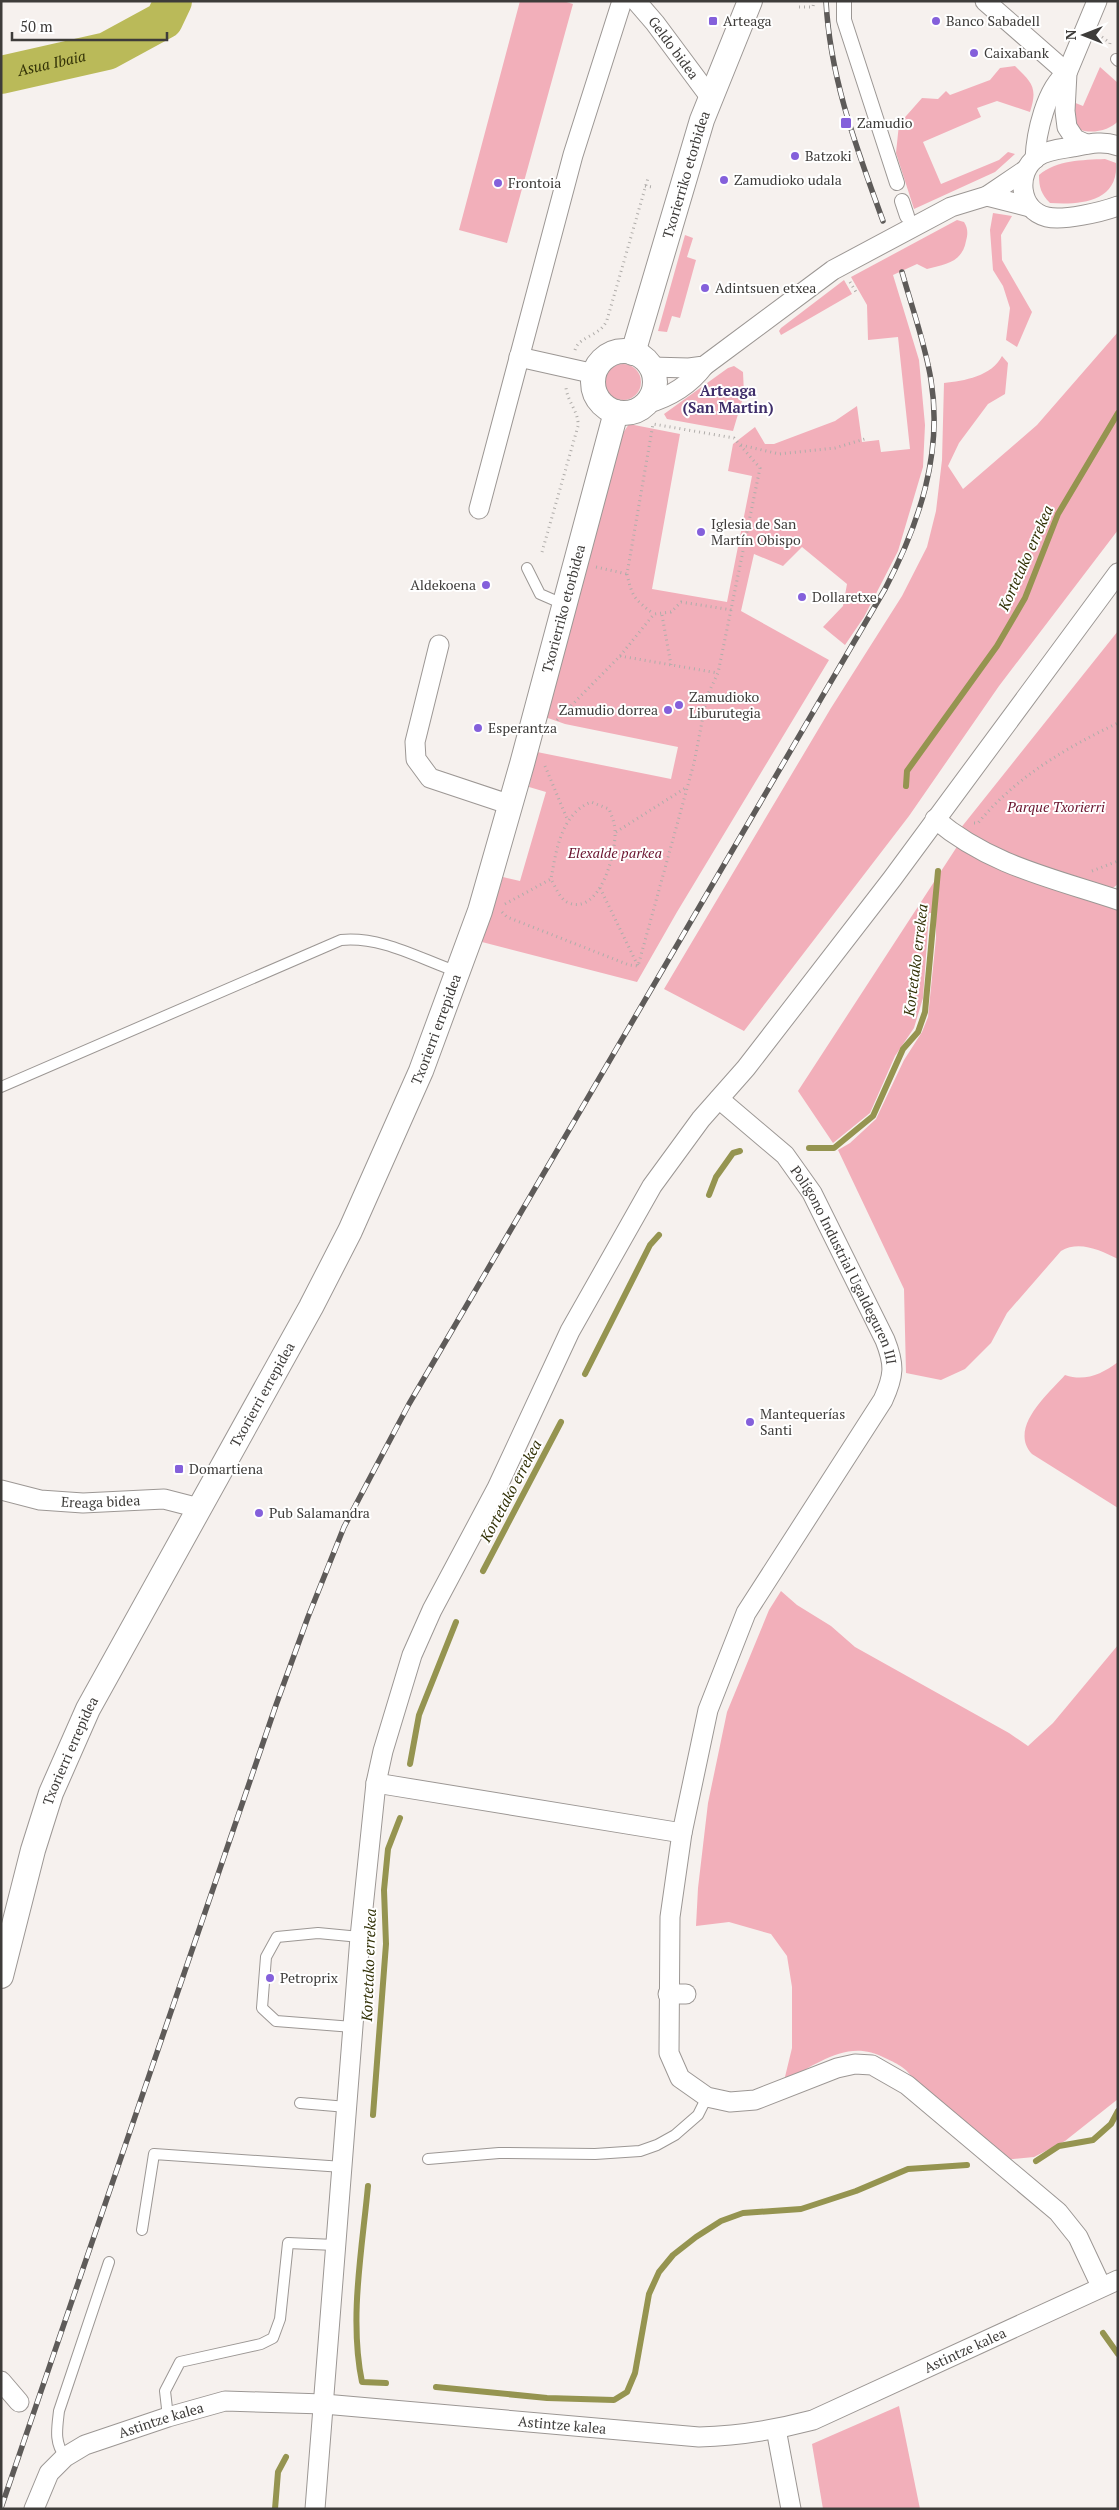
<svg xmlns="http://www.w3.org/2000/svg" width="1119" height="2510" font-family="'PT Serif',serif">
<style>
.green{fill:#f2afba}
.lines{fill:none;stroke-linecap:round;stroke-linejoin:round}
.stream{stroke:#959450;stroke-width:6}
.river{stroke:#baba59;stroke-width:38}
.service-casing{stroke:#9c9794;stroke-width:12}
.pedestrian-casing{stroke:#9c9794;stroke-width:16}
.minor-casing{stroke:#9c9794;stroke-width:21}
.tertiary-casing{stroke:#9c9794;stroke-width:26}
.path{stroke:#b0adaa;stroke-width:3;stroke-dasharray:1 4;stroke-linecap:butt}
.service{stroke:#fff;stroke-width:10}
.pedestrian{stroke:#fff;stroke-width:14}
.minor{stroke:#fff;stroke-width:19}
.tertiary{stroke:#fff;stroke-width:24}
.rail-casing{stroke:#5e5b59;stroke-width:5.5}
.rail{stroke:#fff;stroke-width:4;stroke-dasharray:11;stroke-linecap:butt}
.poi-dot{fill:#8460db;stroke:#fff;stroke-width:2}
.labels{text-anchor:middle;stroke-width:4;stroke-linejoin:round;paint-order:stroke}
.poi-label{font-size:14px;fill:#3e3c3a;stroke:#fff;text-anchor:start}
.street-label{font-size:14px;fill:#3e3c3a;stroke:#fff}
.park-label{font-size:14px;font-style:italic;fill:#69122d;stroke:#fff}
.water-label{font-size:15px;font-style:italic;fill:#323106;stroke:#fff}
.neighbourhood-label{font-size:15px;font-weight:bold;fill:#3f2e6a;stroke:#fff}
</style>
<rect width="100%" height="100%" fill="#f6f1ee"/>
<!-- green -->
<path class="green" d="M520 1H563L573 4 507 243 459 230Z
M1015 66C1032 83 1038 87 1030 112L997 101 977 108 981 117 923 142 941 184 999 160 1008 152 1015 154 995 172 914 209 896 153 899 124 922 98 938 99 946 91 950 95 990 80 1000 68Z
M1100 67 1118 83V121C1111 130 1090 135 1079 129 1076 128 1073 123 1071 120L1073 102 1083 106Z
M1105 159 1116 163C1119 203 1078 205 1050 203 1041 194 1039 187 1039 175 1057 160 1082 160 1105 159Z
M993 213 1012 216 1001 235 1002 260 1032 312 1017 347 1006 340 1010 308 1003 286 993 270 990 230Z
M957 220 964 222C968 228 968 234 966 241 962 263 945 264 927 269L917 264 893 275 919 360 925 425 923 467 898 551 864 617 845 645 823 627 843 606 847 584 802 547 783 566 754 554 741 611 829 660 677 912 637 982 482 942 503 877 520 881 546 792 529 787 537 752 671 779 678 747 565 724 545 717 621 436 629 424 680 434 652 589 727 602 752 476 728 471 733 444 755 427 765 444H774L835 421 857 406 862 442 879 440 881 452 910 449 898 337 868 340 867 305 851 277Z
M685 235 693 238 687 257 696 260 680 318 672 316 667 332 658 331Z
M844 280 852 294 781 335 779 331 781 328Z
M1118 332V530L999 686 909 816 744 1031 664 989 831 708 902 596 927 547 936 511 942 460 944 383C964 381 992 376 1002 356L1008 363 1005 394 988 404 959 443 948 466 963 489 1037 425Z
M605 382a18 18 0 1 1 36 0a18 18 0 1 1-36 0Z
M734 366 743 372 744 394 733 431 667 419 664 414 728 368Z
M1118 631V884L1109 891 986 847 960 829Z
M960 842 1118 907V1259C1100 1250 1079 1240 1061 1251L1007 1313 991 1343 965 1369 941 1380 906 1373 904 1289 838 1150 850 1143 876 1119 904 1060 922 1032 928 1017 936 938V913H929L923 998 914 1028 895 1056 870 1113 833 1143 798 1091Z
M1118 1362V1508L1032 1454C1008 1428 1048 1394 1065 1375 1085 1382 1102 1374 1118 1362Z
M781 1591 797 1605 831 1626 855 1647 1009 1733 1028 1746 1053 1723 1118 1645V2099L1065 2141 1034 2157 994 2161 915 2081C906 2068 900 2065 885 2058 848 2038 818 2064 784 2081L792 2048V1987L787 1956 771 1934 729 1922 696 1926 698 1888 708 1803 727 1712 769 1610Z
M899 2406 920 2509H823L812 2444Z"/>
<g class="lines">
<!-- stream -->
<path class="stream" d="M906 786 907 771 997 646 1025 598 1058 514 1118 413
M809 1148H834L873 1116 903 1049 918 1032 925 1012 938 871
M709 1195 716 1177 733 1153 740 1151
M585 1374 650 1245 659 1235
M483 1571 561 1422
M410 1764 419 1715 456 1622
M373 2115 386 1944 384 1890 388 1849 400 1818
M1036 2161 1059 2146 1093 2140 1111 2124 1118 2111
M368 2186C362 2250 349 2319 362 2382L386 2383
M1103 2333 1118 2354
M436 2387 547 2398 614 2400 627 2392 635 2373 649 2294 659 2272 673 2255 696 2237 721 2221 743 2213 801 2209 856 2191 908 2169 967 2165
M275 2509 278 2472 286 2457"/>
<!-- river -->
<path class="river" id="s1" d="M1 75 107 51 164 20 173 1"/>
<!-- service casing -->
<g class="service-casing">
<path id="service" d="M1116 59 1118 61
M527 568 540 594 563 604
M1 1087 341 940C382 936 420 959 458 972
M353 2027 276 2021 262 2008 266 1957 277 1937 318 1933 360 1937
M300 2103 347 2107
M428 2159 499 2153 595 2154 640 2151 657 2145 675 2135 698 2115 707 2097
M142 2230 154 2154 343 2167
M168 2417 165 2391 180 2362 261 2344 273 2338 280 2319 288 2243 335 2245
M65 2457C54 2442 57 2429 59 2411L109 2262"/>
</g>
<!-- pedestrian casing -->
<g class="pedestrian-casing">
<path id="pedestrian" d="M844 1V20L897 183
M902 201 907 216"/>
</g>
<!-- minor casing -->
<g class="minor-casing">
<g id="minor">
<path id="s2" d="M636 1 655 23 710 97"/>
<path d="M985 1 1067 73"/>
<path d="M1086 144 1075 139 1067 127 1065 111 1067 73 1097 1"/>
<path d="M1118 146C1103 140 1088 144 1073 147 1061 149 1046 150 1037 157 1015 173 1019 210 1047 217 1063 221 1102 212 1118 206"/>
<path d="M1035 159C1036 134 1046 88 1067 73"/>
<path d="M987 196 1030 207"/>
<path d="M519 357 595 374"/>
<path d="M651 367 689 368 704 366 833 270 951 207 987 196 1024 171"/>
<path d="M646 404C670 397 689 386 704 366"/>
<path d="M479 509 573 155 622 1"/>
<path d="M439 645 415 742 416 759 430 778 511 805"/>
<path d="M935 819C989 865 1052 878 1118 900"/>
<path id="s3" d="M719 1099 785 1155 812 1193 885 1340C895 1365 894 1376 883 1400L746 1613 708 1710 682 1833 670 1917 669 2053 680 2078 707 2097 730 2102 755 2100 837 2068 855 2064 872 2065 907 2085 1058 2212 1078 2237 1101 2286"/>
<path id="s4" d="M1 1490 40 1500 83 1503 164 1499 199 1508"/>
<path d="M376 1783 682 1833"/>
<path d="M668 1994H686"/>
<path d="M1 2381 19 2402"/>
<path d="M776 2429 791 2509"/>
<path id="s5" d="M34 2509 49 2473 65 2457 85 2445 168 2417 225 2401 324 2404 699 2437C739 2436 775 2430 813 2420L1118 2280"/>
<path d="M315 2509 360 1937 376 1783 383 1751 412 1655 432 1610 497 1488 570 1331 652 1186 701 1119 746 1068 892 879 1118 573"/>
</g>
</g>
<!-- tertiary casing -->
<g class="tertiary-casing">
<g id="tertiary">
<circle cx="624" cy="382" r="31"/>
<path id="s6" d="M633 353 702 120 750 1"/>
<path id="s7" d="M1 1976 33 1850 51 1793 88 1709 311 1307 350 1231 421 1071 480 911 522 764 616 412"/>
</g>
</g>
<!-- path -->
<path class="path" d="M799 7H813L814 1
M1102 37 1110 43 1109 47
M645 186 652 187
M850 282 856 292
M575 350C580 335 600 337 607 320L648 178
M741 445 779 454 835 448 868 438
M542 552 578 426C579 412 568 403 566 388
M596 567 627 574
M662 615 671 665
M620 656 718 673
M557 720 620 656 654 614 671 612 681 602 732 610
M545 766 568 821
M974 823H978C1015 778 1065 748 1118 723
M616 832 687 787
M1092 871 1118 861
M600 888 638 966
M505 904 551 879C555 886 560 900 569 903 600 915 616 853 615 832 615 824 612 816 609 809L591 802C561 814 556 851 551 879
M502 912 507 917 629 965 638 966 694 763 707 696 718 673 760 468 734 438 653 424 627 574C632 597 635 600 654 614"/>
<!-- service -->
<use href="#service" class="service"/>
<!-- pedestrian -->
<use href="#pedestrian" class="pedestrian"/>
<!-- minor -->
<use href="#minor" class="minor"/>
<!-- tertiary -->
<use href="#tertiary" class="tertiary"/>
<!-- rail casing -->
<g class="rail-casing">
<path id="rail" d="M826 1C830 79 857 149 883 221
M1 2508 276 1705 308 1617 344 1527 409 1404 885 589C919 524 943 454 931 380 925 343 912 308 902 272"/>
</g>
<!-- rail -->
<use href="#rail" class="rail"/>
</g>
<!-- markers -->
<g class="poi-dot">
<rect x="708" y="16" width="10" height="10" rx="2.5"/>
<circle cx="936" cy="21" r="5"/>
<circle cx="974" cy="53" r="5"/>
<rect x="840" y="117" width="12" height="12" rx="2.5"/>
<circle cx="795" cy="156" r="5"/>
<circle cx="724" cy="180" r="5"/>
<circle cx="498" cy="183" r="5"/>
<circle cx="705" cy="288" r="5"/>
<circle cx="701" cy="532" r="5"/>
<circle cx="486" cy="585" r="5"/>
<circle cx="802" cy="597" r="5"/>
<circle cx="679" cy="705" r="5"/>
<circle cx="668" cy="710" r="5"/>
<circle cx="478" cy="728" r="5"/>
<circle cx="750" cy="1422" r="5"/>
<rect x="174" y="1464" width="10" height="10" rx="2.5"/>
<circle cx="259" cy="1513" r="5"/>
<circle cx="270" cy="1978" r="5"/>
</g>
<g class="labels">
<!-- poi labels -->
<g class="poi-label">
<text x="723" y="26">Arteaga</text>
<text x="946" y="26">Banco Sabadell</text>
<text x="984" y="58">Caixabank</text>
<text x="857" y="128">Zamudio</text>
<text x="805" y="161">Batzoki</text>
<text x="734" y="185">Zamudioko udala</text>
<text x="508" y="188">Frontoia</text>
<text x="715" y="293">Adintsuen etxea</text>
<text x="711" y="529">Iglesia de San<tspan x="711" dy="16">Martín Obispo</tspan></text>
<text x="476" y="590" text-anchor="end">Aldekoena</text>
<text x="812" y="602">Dollaretxe</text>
<text x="689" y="702">Zamudioko<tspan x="689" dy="16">Liburutegia</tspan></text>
<text x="658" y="715" text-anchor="end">Zamudio dorrea</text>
<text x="488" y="733">Esperantza</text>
<text x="760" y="1419">Mantequerías<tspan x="760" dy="16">Santi</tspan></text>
<text x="189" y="1474">Domartiena</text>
<text x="269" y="1518">Pub Salamandra</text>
<text x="280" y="1983">Petroprix</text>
</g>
<!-- street labels -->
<g class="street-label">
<text dy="5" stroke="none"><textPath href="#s2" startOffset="60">Geldo bidea</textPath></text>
<text dy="5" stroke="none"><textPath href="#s6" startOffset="186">Txorierriko etorbidea</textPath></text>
<text dy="5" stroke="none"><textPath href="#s7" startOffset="1486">Txorierriko etorbidea</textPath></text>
<text dy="5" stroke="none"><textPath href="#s7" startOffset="1046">Txorierri errepidea</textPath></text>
<text dy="5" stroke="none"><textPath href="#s3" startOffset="212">Polígono Industrial Ugaldeguren III</textPath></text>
<text dy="5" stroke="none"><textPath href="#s7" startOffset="641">Txorierri errepidea</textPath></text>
<text dy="5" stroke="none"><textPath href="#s4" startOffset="101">Ereaga bidea</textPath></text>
<text dy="5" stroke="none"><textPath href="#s7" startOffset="236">Txorierri errepidea</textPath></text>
<text dy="5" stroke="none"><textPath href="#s5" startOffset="990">Astintze kalea</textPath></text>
<text dy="5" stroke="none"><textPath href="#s5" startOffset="165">Astintze kalea</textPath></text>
<text dy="5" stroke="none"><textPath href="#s5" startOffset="570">Astintze kalea</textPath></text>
</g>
<!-- park labels -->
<g class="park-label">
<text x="1056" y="812">Parque Txorierri</text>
<text x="615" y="858">Elexalde parkea</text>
</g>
<!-- water labels -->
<g class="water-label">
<text dy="5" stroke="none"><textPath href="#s1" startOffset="52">Asua Ibaia</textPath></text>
<text transform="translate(1026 558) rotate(-66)" y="5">Kortetako errekea</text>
<text transform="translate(916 960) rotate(-83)" y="5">Kortetako errekea</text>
<text transform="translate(511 1491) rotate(-62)" y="5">Kortetako errekea</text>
<text transform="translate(369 1965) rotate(-88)" y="5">Kortetako errekea</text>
</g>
<!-- neighbourhood labels -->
<g class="neighbourhood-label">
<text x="728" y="396">Arteaga<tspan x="728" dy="17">(San Martin)</tspan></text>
</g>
</g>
<!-- border -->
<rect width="1119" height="2510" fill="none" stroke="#3e3c3a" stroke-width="5"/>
<!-- north arrow -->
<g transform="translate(1084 35) rotate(270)" stroke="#ffffff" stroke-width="4" paint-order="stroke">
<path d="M0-4L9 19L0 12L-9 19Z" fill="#3e3c3a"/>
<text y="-8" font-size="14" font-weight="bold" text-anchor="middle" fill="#3e3c3a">N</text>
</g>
<!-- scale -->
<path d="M12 32v8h155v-8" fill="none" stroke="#3e3c3a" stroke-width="2.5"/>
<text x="20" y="32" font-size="15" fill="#3e3c3a" stroke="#ffffff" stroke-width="4" paint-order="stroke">50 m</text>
</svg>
